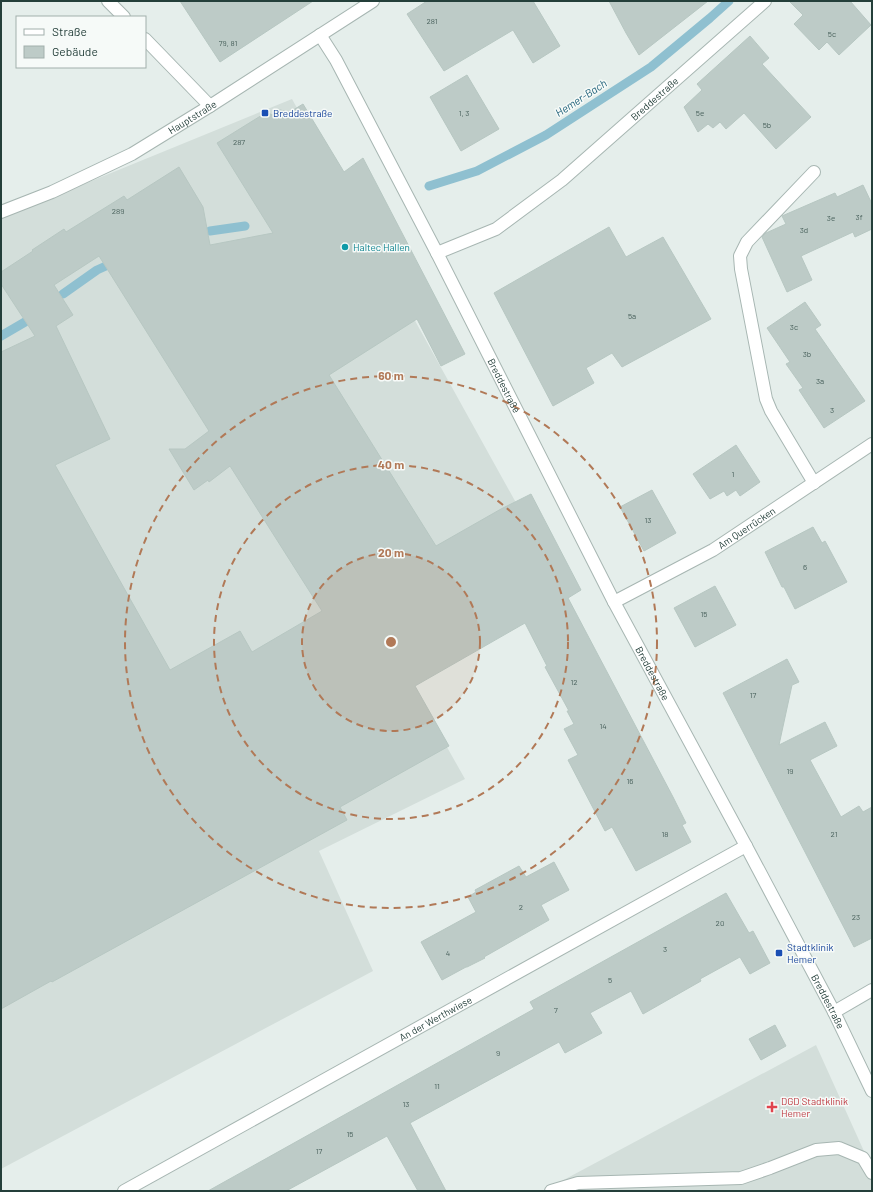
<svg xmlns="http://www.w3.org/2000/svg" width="873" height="1192" font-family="Barlow,sans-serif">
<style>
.built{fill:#d3deda}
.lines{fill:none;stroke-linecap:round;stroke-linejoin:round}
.stream{stroke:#8fc0d0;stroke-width:9}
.building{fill:#bdcbc7;stroke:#b7c7c2;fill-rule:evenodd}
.minor-casing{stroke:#a7b6b2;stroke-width:14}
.minor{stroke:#fff;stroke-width:12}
.ring{fill:none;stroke:#b17957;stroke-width:2;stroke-dasharray:7 5}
.transit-dot{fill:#1a4fb4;stroke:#f6faf8;stroke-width:1.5}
.culture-dot{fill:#0f9aa8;stroke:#f6faf8;stroke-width:1.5}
.health-dot{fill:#e0444e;stroke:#f6faf8;stroke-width:1.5}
.labels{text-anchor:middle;stroke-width:3;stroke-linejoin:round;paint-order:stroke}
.number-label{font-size:8px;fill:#4a625d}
.street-label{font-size:10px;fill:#243f3a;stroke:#f6faf8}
.transit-label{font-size:10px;fill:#164399;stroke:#f6faf8;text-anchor:start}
.culture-label{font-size:10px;fill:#0d838f;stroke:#f6faf8;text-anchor:start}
.health-label{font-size:10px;fill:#be3a42;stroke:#f6faf8;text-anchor:start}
.water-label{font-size:11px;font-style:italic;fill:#20627a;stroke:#f6faf8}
.centre{fill:#b17957;stroke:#f6faf8;stroke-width:2}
.ring-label{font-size:12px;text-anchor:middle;font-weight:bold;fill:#b17957;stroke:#f6faf8;stroke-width:3;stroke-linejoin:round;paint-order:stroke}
</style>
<rect width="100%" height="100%" fill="#e5eeeb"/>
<!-- built -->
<path class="built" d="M292 99 560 582 405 673 465 779 319 851 373 971 1 1169V218Z
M816 1045 872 1169V1191H543Z"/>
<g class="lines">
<!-- stream -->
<path class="stream" d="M429 186 477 171 546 135 651 67 710 18 729 1
M210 231 245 226
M63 294 97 270 117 261
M1 336 25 322"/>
</g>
<!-- building -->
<path class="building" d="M180 1H313L220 62Z
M427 1H533L560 46 533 63 513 30 444 71 407 14Z
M609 1H708L639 55 626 33Z
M789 1H850L871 25 839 55 827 42 819 50 794 24 803 15Z
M750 36 769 58 762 64 811 117 776 149 744 113 726 129 720 122 713 128 708 124 698 132 684 107 702 90 697 84Z
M467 75 499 129 461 151 430 97Z
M303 104 344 172 363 158 465 354 441 366 417 319 329 375 436 546 501 509 531 494 581 590 568 598 673 797 686 823 682 825 691 842 636 871 612 827 605 831 568 760 578 755 564 729 574 724 567 711H569L545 667 547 666 525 623 415 686 449 746 340 807 347 820 52 982 51 981 1 1009V352L35 336 1 284V272L33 251 32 250 64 229 66 232 124 196 127 200 179 167 203 207 210 245 273 233 217 143 267 112 272 115 280 110 290 112ZM99 256 209 431 185 449H169L194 490 208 480 209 482 230 466 322 611 252 652 240 631 170 670 55 465 110 439 56 326 73 315 54 285Z
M863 185 872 204V229L855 237 853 232 801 256 812 280 787 292 762 237 766 233 786 224 782 216 835 193 837 197Z
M609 227 626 257 663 237 711 319 622 367 612 353 586 368 594 383 553 406 494 293Z
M805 302 821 325 815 329 865 401 824 428 799 390 803 388 786 364 790 362 767 328Z
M736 445 760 482 740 496 736 490 727 496 724 491 710 499 693 474Z
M652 490 676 533 644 551 620 507Z
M813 527 822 543 825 541 847 582 795 609 784 587H782L765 552Z
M715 586 736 625 695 647 674 608Z
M787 659 799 682 792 685 779 745 825 722 837 746 810 760 841 817 859 806 863 812 872 807V938L854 947 723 693Z
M554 862 569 890 541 905 549 920 484 957 485 958 467 967H466L442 980 421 942 476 912 468 897 476 892 475 890 519 866 526 877Z
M726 893 749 933 753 931 770 963 750 974 740 957 700 979 701 981 643 1014 631 991 590 1013 602 1033 565 1053 559 1042 410 1123 446 1191H418L387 1136 286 1191H208L534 1009 530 1002Z
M775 1025 786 1046 761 1060 749 1039Z"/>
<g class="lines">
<!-- minor casing -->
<g class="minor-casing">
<g id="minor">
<path d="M108 1 124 17"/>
<path id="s1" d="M320 35 336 60 437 253 614 602 746 846 834 1012 872 1091"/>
<path d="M145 39 210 106"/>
<path id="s2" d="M1 212 52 192 132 154 210 106 373 1"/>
<path id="s3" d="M437 253 496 229 562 180 765 1"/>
<path d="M814 483 771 411 766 399 741 269 740 256 747 242 814 172"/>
<path id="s4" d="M614 602 713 550 872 444"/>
<path d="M834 1012 872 990"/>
<path id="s5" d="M124 1191 746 846"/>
<path d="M551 1191 578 1183 741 1178 770 1168 816 1150 839 1148 863 1158 872 1173"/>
</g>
</g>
<!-- minor -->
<use href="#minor" class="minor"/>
</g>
<!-- distance rings -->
<circle cx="391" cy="642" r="89" fill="#b17957" fill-opacity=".12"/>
<g class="ring">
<circle cx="391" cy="642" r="89"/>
<circle cx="391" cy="642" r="177"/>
<circle cx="391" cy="642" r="266"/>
</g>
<!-- markers -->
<g class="transit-dot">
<rect x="261" y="109" width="8" height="8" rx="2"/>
<rect x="775" y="949" width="8" height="8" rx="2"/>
</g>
<circle class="culture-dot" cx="345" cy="247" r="4"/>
<path class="health-dot" d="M770 1101h4v4h4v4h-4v4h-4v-4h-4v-4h4z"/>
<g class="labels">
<!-- number labels -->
<g class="number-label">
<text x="432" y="24">281</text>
<text x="832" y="37">5c</text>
<text x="228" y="46">79, 81</text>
<text x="464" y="116">1, 3</text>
<text x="700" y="116">5e</text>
<text x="767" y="128">5b</text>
<text x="239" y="145">287</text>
<text x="118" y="214">289</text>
<text x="859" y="220">3f</text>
<text x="831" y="221">3e</text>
<text x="804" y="233">3d</text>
<text x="632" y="319">5a</text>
<text x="794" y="330">3c</text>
<text x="807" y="357">3b</text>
<text x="820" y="384">3a</text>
<text x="832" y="413">3</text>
<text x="733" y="477">1</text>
<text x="648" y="523">13</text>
<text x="805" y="570">6</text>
<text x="704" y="617">15</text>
<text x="574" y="685">12</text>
<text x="753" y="698">17</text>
<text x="603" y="729">14</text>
<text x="790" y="774">19</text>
<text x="630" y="784">16</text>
<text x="665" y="837">18</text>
<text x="834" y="837">21</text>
<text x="521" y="910">2</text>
<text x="856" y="920">23</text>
<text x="720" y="926">20</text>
<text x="665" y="952">3</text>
<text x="448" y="956">4</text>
<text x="610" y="983">5</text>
<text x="556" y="1013">7</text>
<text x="498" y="1056">9</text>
<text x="437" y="1089">11</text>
<text x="406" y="1107">13</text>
<text x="350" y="1137">15</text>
<text x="319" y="1154">17</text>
</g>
<!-- street labels -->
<g class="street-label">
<text dy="4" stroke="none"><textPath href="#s3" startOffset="269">Breddestraße</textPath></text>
<text dy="4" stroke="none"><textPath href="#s2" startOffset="214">Hauptstraße</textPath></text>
<text dy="4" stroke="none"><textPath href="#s1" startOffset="396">Breddestraße</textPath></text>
<text dy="4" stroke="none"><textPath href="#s4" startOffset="152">Am Querrücken</textPath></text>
<text dy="4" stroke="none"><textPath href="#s1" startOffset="720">Breddestraße</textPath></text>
<text dy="4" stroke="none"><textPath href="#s1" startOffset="1092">Breddestraße</textPath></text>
<text dy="4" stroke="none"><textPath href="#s5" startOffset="356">An der Werthwiese</textPath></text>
</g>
<!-- transit labels -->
<g class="transit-label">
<text x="273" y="117">Breddestraße</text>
<text x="787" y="951">Stadtklinik<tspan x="787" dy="12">Hemer</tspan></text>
</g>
<!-- culture labels -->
<g class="culture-label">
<text x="353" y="251">Haltec Hallen</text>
</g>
<!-- health labels -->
<g class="health-label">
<text x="781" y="1105">DGD Stadtklinik<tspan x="781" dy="12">Hemer</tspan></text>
</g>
<!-- water labels -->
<g class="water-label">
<text transform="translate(581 98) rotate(-33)" y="4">Hemer-Bach</text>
</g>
</g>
<circle cx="391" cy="642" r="6" class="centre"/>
<g class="ring-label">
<text x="391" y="380">60 m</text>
<text x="391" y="469">40 m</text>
<text x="391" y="557">20 m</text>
</g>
<!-- border -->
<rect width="873" height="1192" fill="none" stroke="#243f3a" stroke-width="4"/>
<!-- legend -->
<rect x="16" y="16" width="130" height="52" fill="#f6faf8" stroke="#a2afac"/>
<rect x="24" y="29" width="20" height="6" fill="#ffffff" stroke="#a2afac"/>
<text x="52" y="36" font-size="12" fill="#243f3a">Straße</text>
<rect x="24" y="46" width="20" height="12" fill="#bdcbc7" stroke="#a2afac"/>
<text x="52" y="56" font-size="12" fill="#243f3a">Gebäude</text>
</svg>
